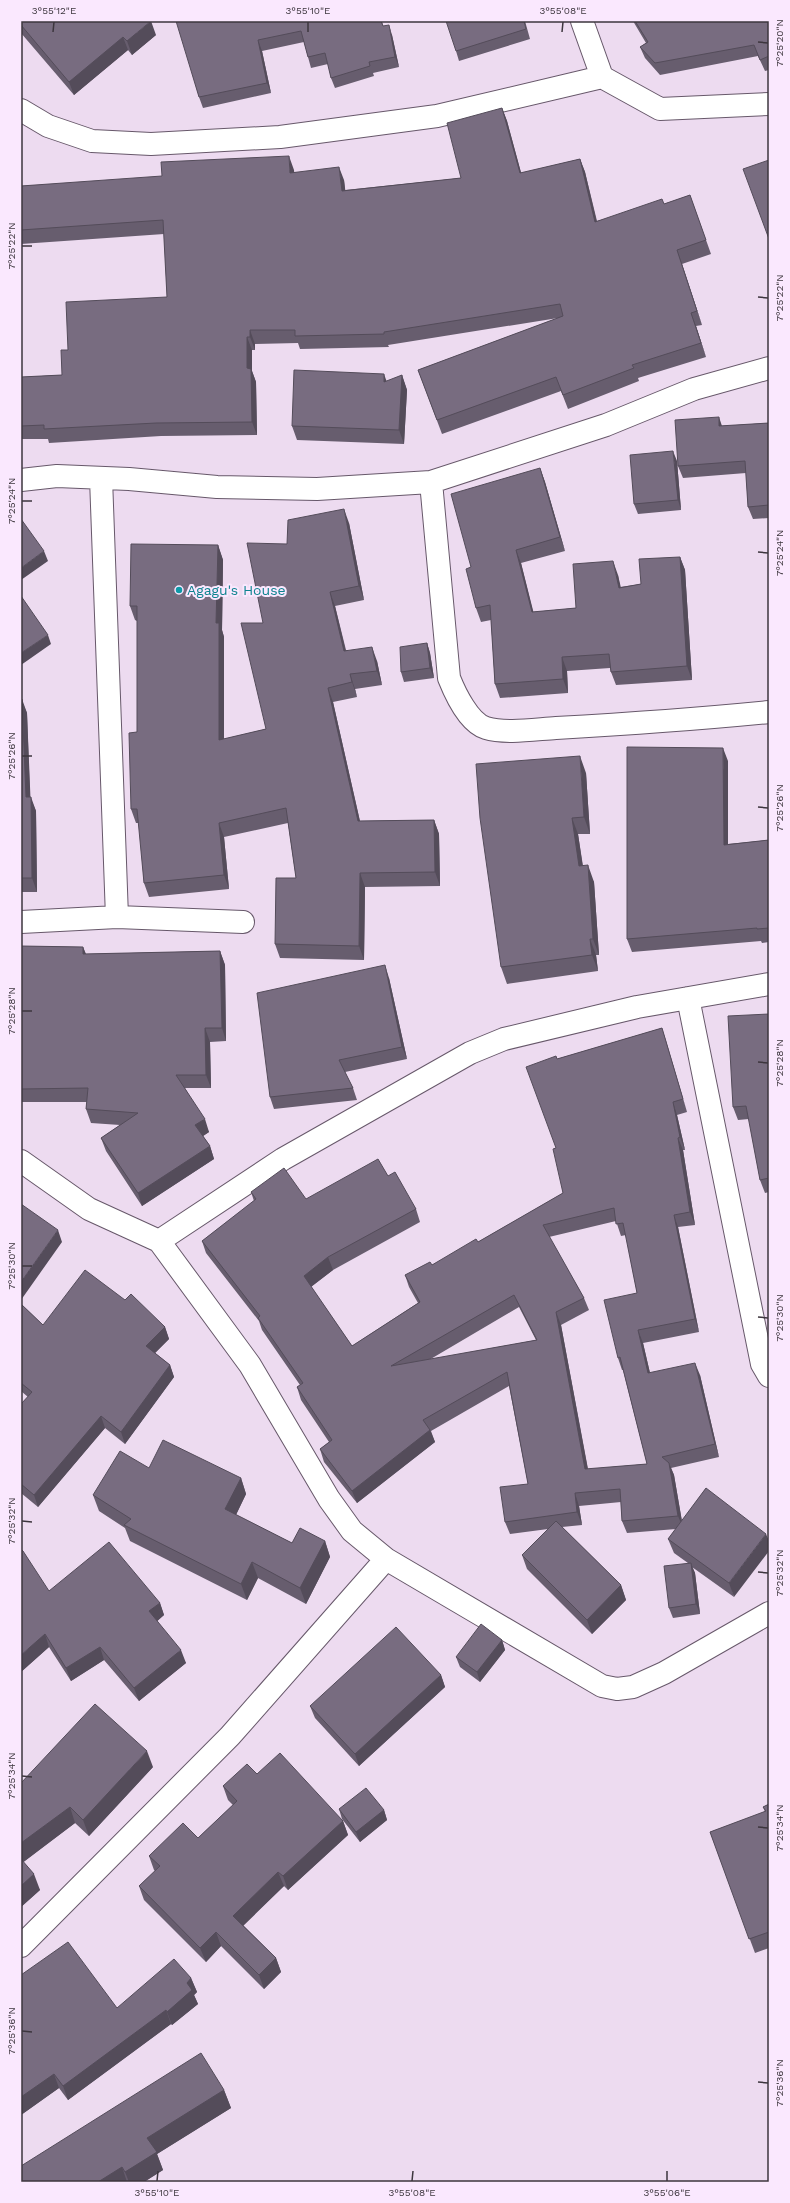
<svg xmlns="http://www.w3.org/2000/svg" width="790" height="2203" font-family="'Work Sans',sans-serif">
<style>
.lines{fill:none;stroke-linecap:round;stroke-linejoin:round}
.minor-casing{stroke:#67586a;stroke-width:24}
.minor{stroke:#fff;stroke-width:22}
.wall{fill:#675d6e;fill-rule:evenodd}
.shaded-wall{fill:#544c5a}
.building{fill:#786c80;stroke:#544c5a;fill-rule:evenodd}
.ticks{fill:none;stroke:#3d363e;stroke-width:1.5}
.culture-dot{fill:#0f9aa8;stroke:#fae8fe;stroke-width:1.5}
.labels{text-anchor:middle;stroke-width:4;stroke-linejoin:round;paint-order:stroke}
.culture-label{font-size:14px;fill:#0d838f;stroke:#fae8fe;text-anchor:start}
.neatline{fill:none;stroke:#3d363e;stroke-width:1.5}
.ticks-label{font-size:10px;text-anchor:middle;fill:#3d363e}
</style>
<rect width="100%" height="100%" fill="#eddbf0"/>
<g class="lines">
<!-- minor casing -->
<g class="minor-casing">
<path id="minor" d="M582 21 602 77 660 109 769 104
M21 110 48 126 92 141 151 144 280 137 437 116 602 77
M101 478 117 917
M21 480 57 476 129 479 217 487 317 489 431 482 606 425 694 389 769 368
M431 482 449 678C455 693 469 723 486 728 505 734 537 729 556 728 627 724 698 719 769 712
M21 922 117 917 243 922
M688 998 762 1364 769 1376
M21 1161 89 1209 159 1241 250 1365 329 1499 352 1531 386 1559 602 1686 617 1689 633 1687 664 1673 769 1613
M159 1241 283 1159 470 1053 504 1039 637 1007 769 984
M21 1946 230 1736 386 1559"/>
</g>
<!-- minor -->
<use href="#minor" class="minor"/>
</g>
<!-- wall -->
<path class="wall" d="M21 21 156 35 132 55 128 50 74 95 21 33Z
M178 21H382L383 26 392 35 399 67 373 73 374 76 335 88 331 78 328 64 311 68 308 57 304 42 262 51 271 93 203 108 199 97Z
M525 21 530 39 459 61 456 51Z
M633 21H769V70L765 71 758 56 660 75 645 58 640 47 646 43Z
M502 108 507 121 521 173 580 159 585 172 597 221 664 204 690 195 711 254 682 264 702 325 696 326 706 357 638 378 639 381 568 409 561 391 442 434 418 370 558 318 388 345 389 347 300 349 298 343 255 344V350H252V371L256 382 257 435 161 436 49 443 48 439H21V377L62 375 68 350 167 297 164 234 21 244V186L294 170V172L344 180 345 190 461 178Z
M402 375 407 390 404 444 297 440 292 426Z
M769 423V518L753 519 748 507 746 473 683 478 678 466 722 426Z
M677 461 681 510 638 514 634 504Z
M540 468 545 482 565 551 521 563 533 612 576 608 618 575 620 587 641 584 680 557 685 570 692 680 616 685 611 672 610 668 567 671 568 693 500 698 495 684 491 620 481 622 476 608 471 567Z
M349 523 364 600 335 606 346 650 377 661 382 685 355 689 357 697 333 702 360 821 434 820 439 834 440 886 365 887 364 960 280 958 275 944 296 878 288 823 224 837 229 889 149 897 144 883 139 823H136L131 809 137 732V621L135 620 130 606 218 545 223 560 222 630 224 637V739L266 729 263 623 287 544Z
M427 643 430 653 434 678 404 682 401 672Z
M21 699 27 713 30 797 36 811 37 892H21Z
M728 761V844L769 840V942L762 943 761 941 632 952 627 939Z
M586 773 590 834H578L583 866 594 882 599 955H596L598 971 507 984 501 967Z
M21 946 83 947 86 954 220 951 225 965 226 1041 210 1042 211 1088H185L209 1132 203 1136 210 1146 214 1159 142 1206 106 1151 101 1138 120 1125 91 1123 86 1109 87 1102H21Z
M389 978 407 1059 345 1072 353 1088 357 1100 274 1109 270 1097Z
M769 1014V1192L765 1193 760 1180 749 1119 738 1120 733 1107Z
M662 1028 666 1041 687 1112 677 1115 685 1150H683L695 1225 678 1227 699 1332 643 1343 650 1373 700 1375 719 1457 671 1468 674 1475 682 1521 706 1488 734 1597 692 1567 695 1573 700 1614 673 1618 669 1608 688 1563 674 1553 668 1539 676 1529 627 1533 622 1521 621 1502 579 1506 582 1525 562 1527 621 1585 626 1600 592 1634 527 1569 522 1555 548 1529 510 1534 505 1522 528 1484 509 1386 431 1431 435 1442 357 1503 324 1462 320 1449 329 1442 301 1400 297 1387 300 1385 262 1330 259 1321 206 1253 202 1241 254 1201 251 1192 306 1199 388 1176 416 1209 420 1222 333 1270 311 1287 352 1346 418 1303 409 1287 405 1275 432 1265 478 1242 563 1193 556 1148 557 1059ZM616 1221 621 1236 626 1235 637 1293 618 1358 622 1370H623L647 1464 588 1469 561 1325 589 1310 584 1298 549 1237ZM519 1307 536 1340 429 1360Z
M125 1300 165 1327 169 1339 155 1353 170 1365 174 1377 125 1444 105 1428 38 1507 21 1493V1404L28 1397 21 1391V1304L43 1325Z
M149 1468 241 1478 246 1494 236 1515 292 1543 325 1541 330 1557 306 1604 258 1578 247 1600 130 1541 125 1528 99 1511 93 1495Z
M49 1591 160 1603 164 1615 157 1621 186 1663 139 1701 104 1660 71 1681 49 1647 21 1672Z
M502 1640 505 1650 480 1682 460 1667 456 1657Z
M441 1675 445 1687 359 1766 315 1718 310 1706Z
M153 1767 89 1836 75 1823 23 1862 40 1890 21 1907V1783Z
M257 1774 343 1821 348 1835 288 1890 284 1886 243 1925 276 1958 281 1972 264 1989 221 1946 206 1962 144 1900 139 1886 155 1871 154 1870 149 1856 198 1838 233 1805 228 1800 223 1786Z
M769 1804V1948L755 1953 710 1832 765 1812 763 1807Z
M339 1809 384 1810 387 1820 360 1842 342 1819Z
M21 1975 117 2008 191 1978 197 1992 194 1995 198 2004 172 2025 171 2024 68 2100 59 2088 21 2115Z
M224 2090 231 2108 157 2154 163 2170 144 2182H21Z"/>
<!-- shaded-wall -->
<path class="shaded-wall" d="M151 21 156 35 132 55 127 41Z
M389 25 392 35 399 67 395 57Z
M123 37 128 50 74 95 69 82Z
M258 40 262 51 271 93 267 83Z
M502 108 507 121 525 187 520 173Z
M289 156 294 170 295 186 290 173Z
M580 159 585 172 600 236 595 222Z
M339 167 344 180 347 204 342 191Z
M677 250 682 264 702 325 697 311Z
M691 313 696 326 706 357 701 343Z
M250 330 255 344V350L250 337Z
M247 337 252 350V371L256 382 257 435 252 422 247 368Z
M384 374 389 388 384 382Z
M402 375 407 390 404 444 399 430Z
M719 417 723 429 719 426Z
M673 451 677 461 681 510 678 500Z
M540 468 545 482 565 551 560 537Z
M344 509 349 523 364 600 359 586Z
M218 545 223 560 222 630 224 637V754L219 740 216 623Z
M516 550 521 563 537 626 532 612Z
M44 551 48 561 21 580V568Z
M680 557 685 570 692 680 687 666Z
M613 561 618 575 624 601 619 588Z
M330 592 335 606 349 665 344 651Z
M48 635 51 644 21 665V653Z
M427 643 430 653 434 678 430 668Z
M372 647 377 661 382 685 377 671Z
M562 657 567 671 568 693 563 679Z
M350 674 355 689 357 697 352 682Z
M328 688 333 702 363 835 358 821Z
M22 699 27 713 31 811 26 797Z
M723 748 728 761V859L724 845Z
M580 756 586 773 590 834 584 817Z
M31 797 36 811 37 892 32 878Z
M572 818 578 834 585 882 579 866Z
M434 820 439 834 440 886 435 872Z
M219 823 224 837 229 889 224 875Z
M588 865 594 882 599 955 593 939Z
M360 873 365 887 364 960 359 946Z
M590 939 596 955 598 971 592 955Z
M83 947 88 960 83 954Z
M220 951 225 965 226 1041 222 1028Z
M385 965 389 978 407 1059 402 1047Z
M205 1028 210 1042 211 1088 206 1075Z
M662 1028 666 1041 687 1112 683 1099Z
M673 1102 677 1115 685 1150 680 1137Z
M205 1119 209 1132 200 1138 195 1125Z
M678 1138 683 1150 695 1225 690 1212Z
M210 1146 214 1159 142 1206 138 1193Z
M674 1215 678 1227 699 1332 695 1319Z
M58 1230 62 1242 21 1300V1282Z
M328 1257 333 1270 308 1289 304 1276Z
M556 1312 561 1325 590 1481 585 1469Z
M165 1327 169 1339 150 1358 146 1346Z
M638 1330 643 1343 653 1386 648 1373Z
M695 1363 700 1375 719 1457 715 1444Z
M170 1365 174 1377 125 1444 121 1432Z
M101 1416 105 1428 38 1507 34 1495Z
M430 1430 435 1442 357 1503 352 1491Z
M669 1463 674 1475 683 1528 678 1516Z
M241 1478 246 1494 231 1525 225 1509Z
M575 1493 579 1506 582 1525 577 1512Z
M766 1534 769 1541V1551L734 1597 729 1583Z
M325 1541 330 1557 306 1604 300 1588Z
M252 1562 258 1578 247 1600 241 1584Z
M691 1563 695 1573 700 1614 696 1604Z
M621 1585 626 1600 592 1634 587 1620Z
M160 1603 164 1615 154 1624 149 1611Z
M45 1634 49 1647 21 1672V1655Z
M502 1640 505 1650 480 1682 477 1672Z
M100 1647 104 1660 71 1681 66 1668Z
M181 1650 186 1663 139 1701 134 1688Z
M441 1675 445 1687 359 1766 355 1754Z
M147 1751 153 1767 89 1836 83 1820Z
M70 1807 75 1823 21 1864V1843Z
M384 1810 387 1820 360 1842 356 1832Z
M343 1821 348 1835 288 1890 283 1876Z
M278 1872 284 1886 239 1930 233 1916Z
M34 1874 40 1890 21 1907V1886Z
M216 1932 221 1946 206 1962 200 1948Z
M276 1958 281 1972 264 1989 259 1975Z
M191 1978 197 1992 194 1995 198 2004 172 2025 167 2012 187 1983Z
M166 2010 171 2024 68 2100 63 2086Z
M54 2074 59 2088 21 2115V2097Z
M224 2090 231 2108 157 2154 163 2170 144 2182H129L125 2172 147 2138Z
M122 2167 127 2182H98Z"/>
<!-- building -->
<path class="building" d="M21 21H151L127 41 123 37 69 82 21 25Z
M176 21H381L383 26 389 25 395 57 369 62 370 66 331 78 325 53 308 57 301 31 258 40 267 83 199 97Z
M446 21H524L526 29 456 51Z
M635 21H769V56L760 60 754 45 655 63 640 47 648 42Z
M502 108 520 173 580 159 595 222 662 199 664 204 690 195 706 240 677 250 697 311 691 313 701 343 632 365 634 368 563 395 556 377 437 420 418 370 563 316 560 304 384 332V334L295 336V330H250V337H247V368L251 369 252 422 156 423 44 429V425L21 426V377L62 375 61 350H68L66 302 167 297 163 220 21 230V186L162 176 161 162 289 156 290 173 339 167 342 191 461 178 447 123Z
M769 160V239L743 169Z
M294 370 384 374V382L402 375 399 430 292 426Z
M719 417V426L769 423V505L748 507 745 461 678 466 675 420Z
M673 451 678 500 634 504 630 455Z
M540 468 560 537 516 550 532 612 576 608 573 564 613 561 619 588 641 584 639 559 680 557 687 666 611 672 609 654 562 657 563 679 495 684 490 605 476 608 466 569 471 567 451 494Z
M344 509 359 586 330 592 344 651 372 647 377 671 350 674 352 682 328 688 358 821 434 820 435 872 360 873 359 946 275 944 276 878H296L286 808 219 823 224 875 144 883 137 809H131L129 733 137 732V606H130L131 544 218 545 216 623H219V740L266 729 241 623H263L247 543 287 544 288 520Z
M21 519 44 551 21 568Z
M21 596 48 635 21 653Z
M427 643 430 668 401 672 400 647Z
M21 699H22L26 797H31L32 878H21Z
M627 747 723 748 724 845 769 840V928L757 929V928L627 939Z
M580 756 584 817 572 818 579 866 588 865 593 939H590L592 955 501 967 480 818 476 764Z
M21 946 83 947V954L220 951 222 1028H205L206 1075H176L205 1119 195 1125 210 1146 138 1193 101 1138 138 1113 86 1109 88 1088 21 1089Z
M385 965 402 1047 339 1060 353 1088 270 1097 257 993Z
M769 1014V1178L760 1180 746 1106 733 1107 728 1016Z
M662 1028 683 1099 673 1102 680 1137 678 1138 690 1212 674 1215 695 1319 638 1330 648 1373 695 1363 715 1444 662 1457 669 1463 678 1516 622 1521 620 1489 575 1493 577 1512 505 1522 500 1487 528 1484 507 1372 423 1420 430 1430 352 1491 320 1449 332 1440 297 1387 303 1383 258 1318 260 1316 202 1241 256 1199 251 1192 284 1168 306 1199 378 1159 388 1176 395 1172 416 1209 328 1257 304 1276 352 1346 420 1302 405 1275 430 1262 432 1265 476 1239 478 1242 563 1193 553 1149 556 1148 526 1067 556 1056 557 1059ZM614 1208 616 1224 623 1223 637 1293 604 1300 618 1358 620 1357 647 1464 585 1469 556 1312 584 1298 543 1225ZM514 1295 537 1340 391 1366Z
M21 1204 58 1230 21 1282Z
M85 1270 125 1300 131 1294 165 1327 146 1346 170 1365 121 1432 101 1416 34 1495 21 1484V1404L32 1392 21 1383V1304L43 1325Z
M163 1440 241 1478 225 1509 292 1543 300 1528 325 1541 300 1588 252 1562 241 1584 124 1525 131 1519 93 1495 120 1451 149 1468Z
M706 1488 766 1534 729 1583 668 1539Z
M556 1521 621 1585 587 1620 522 1555Z
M109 1542 160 1603 149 1611 181 1650 134 1688 100 1647 66 1668 45 1634 21 1655V1549L23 1551 49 1591Z
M691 1563 696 1604 669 1608 664 1566Z
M481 1624 502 1640 477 1672 456 1657Z
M396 1627 441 1675 355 1754 310 1706Z
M95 1704 147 1751 83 1820 70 1807 21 1843V1783Z
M280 1753 343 1821 283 1876 278 1872 233 1916 276 1958 259 1975 216 1932 200 1948 139 1886 160 1866 149 1856 183 1823 198 1838 237 1801 223 1786 247 1764 257 1774Z
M366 1788 384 1810 356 1832 339 1809Z
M769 1804V1932L749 1939 710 1832 766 1811 763 1807Z
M21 1859 34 1874 21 1886Z
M68 1942 117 2008 174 1959 191 1978 187 1983 192 1990 167 2012 166 2010 63 2086 54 2074 21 2097V1975Z
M201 2053 224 2090 147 2138 157 2152 125 2172 122 2167 98 2182H21V2166Z"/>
<!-- ticks -->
<path class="ticks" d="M53 32 54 22M308 32V22M562 32 563 22M758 42 768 43M22 246H32M758 297 768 298M22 501H32M758 552 768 553M22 756H32M758 807 768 808M22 1011H32M758 1062 768 1063M22 1266H32M758 1317 768 1318M22 1521 32 1522M758 1572 768 1573M22 1776 32 1777M758 1827 768 1828M22 2031 32 2032M758 2082 768 2083M157 2181 158 2171M412 2181 413 2171M667 2181V2171"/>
<!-- markers -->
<circle class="culture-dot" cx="179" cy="590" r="4"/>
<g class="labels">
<!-- culture labels -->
<g class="culture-label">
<text x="187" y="595">Agagu's House</text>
</g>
</g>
<!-- border -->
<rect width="790" height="2203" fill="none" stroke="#fae8fe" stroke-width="44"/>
<rect x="22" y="22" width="746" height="2159" class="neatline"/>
<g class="ticks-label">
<text x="54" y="14">3°55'12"E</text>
<text x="308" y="14">3°55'10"E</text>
<text x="563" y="14">3°55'08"E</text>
<text transform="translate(779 43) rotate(-90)" y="4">7°25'20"N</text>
<text transform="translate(11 246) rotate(-90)" y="4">7°25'22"N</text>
<text transform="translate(779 298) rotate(-90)" y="4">7°25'22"N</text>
<text transform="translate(11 501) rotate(-90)" y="4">7°25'24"N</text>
<text transform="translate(779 553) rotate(-90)" y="4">7°25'24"N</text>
<text transform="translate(11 756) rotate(-90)" y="4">7°25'26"N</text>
<text transform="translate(779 808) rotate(-90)" y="4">7°25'26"N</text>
<text transform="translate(11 1011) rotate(-90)" y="4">7°25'28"N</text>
<text transform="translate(779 1063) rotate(-90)" y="4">7°25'28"N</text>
<text transform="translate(11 1266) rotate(-90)" y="4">7°25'30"N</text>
<text transform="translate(779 1318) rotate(-90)" y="4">7°25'30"N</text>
<text transform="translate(11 1521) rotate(-90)" y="4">7°25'32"N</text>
<text transform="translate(779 1573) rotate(-90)" y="4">7°25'32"N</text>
<text transform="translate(11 1776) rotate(-90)" y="4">7°25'34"N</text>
<text transform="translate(779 1828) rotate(-90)" y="4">7°25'34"N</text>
<text transform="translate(11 2031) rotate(-90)" y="4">7°25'36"N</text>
<text transform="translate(779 2083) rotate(-90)" y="4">7°25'36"N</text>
<text x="157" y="2196">3°55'10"E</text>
<text x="412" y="2196">3°55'08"E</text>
<text x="667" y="2196">3°55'06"E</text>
</g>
</svg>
